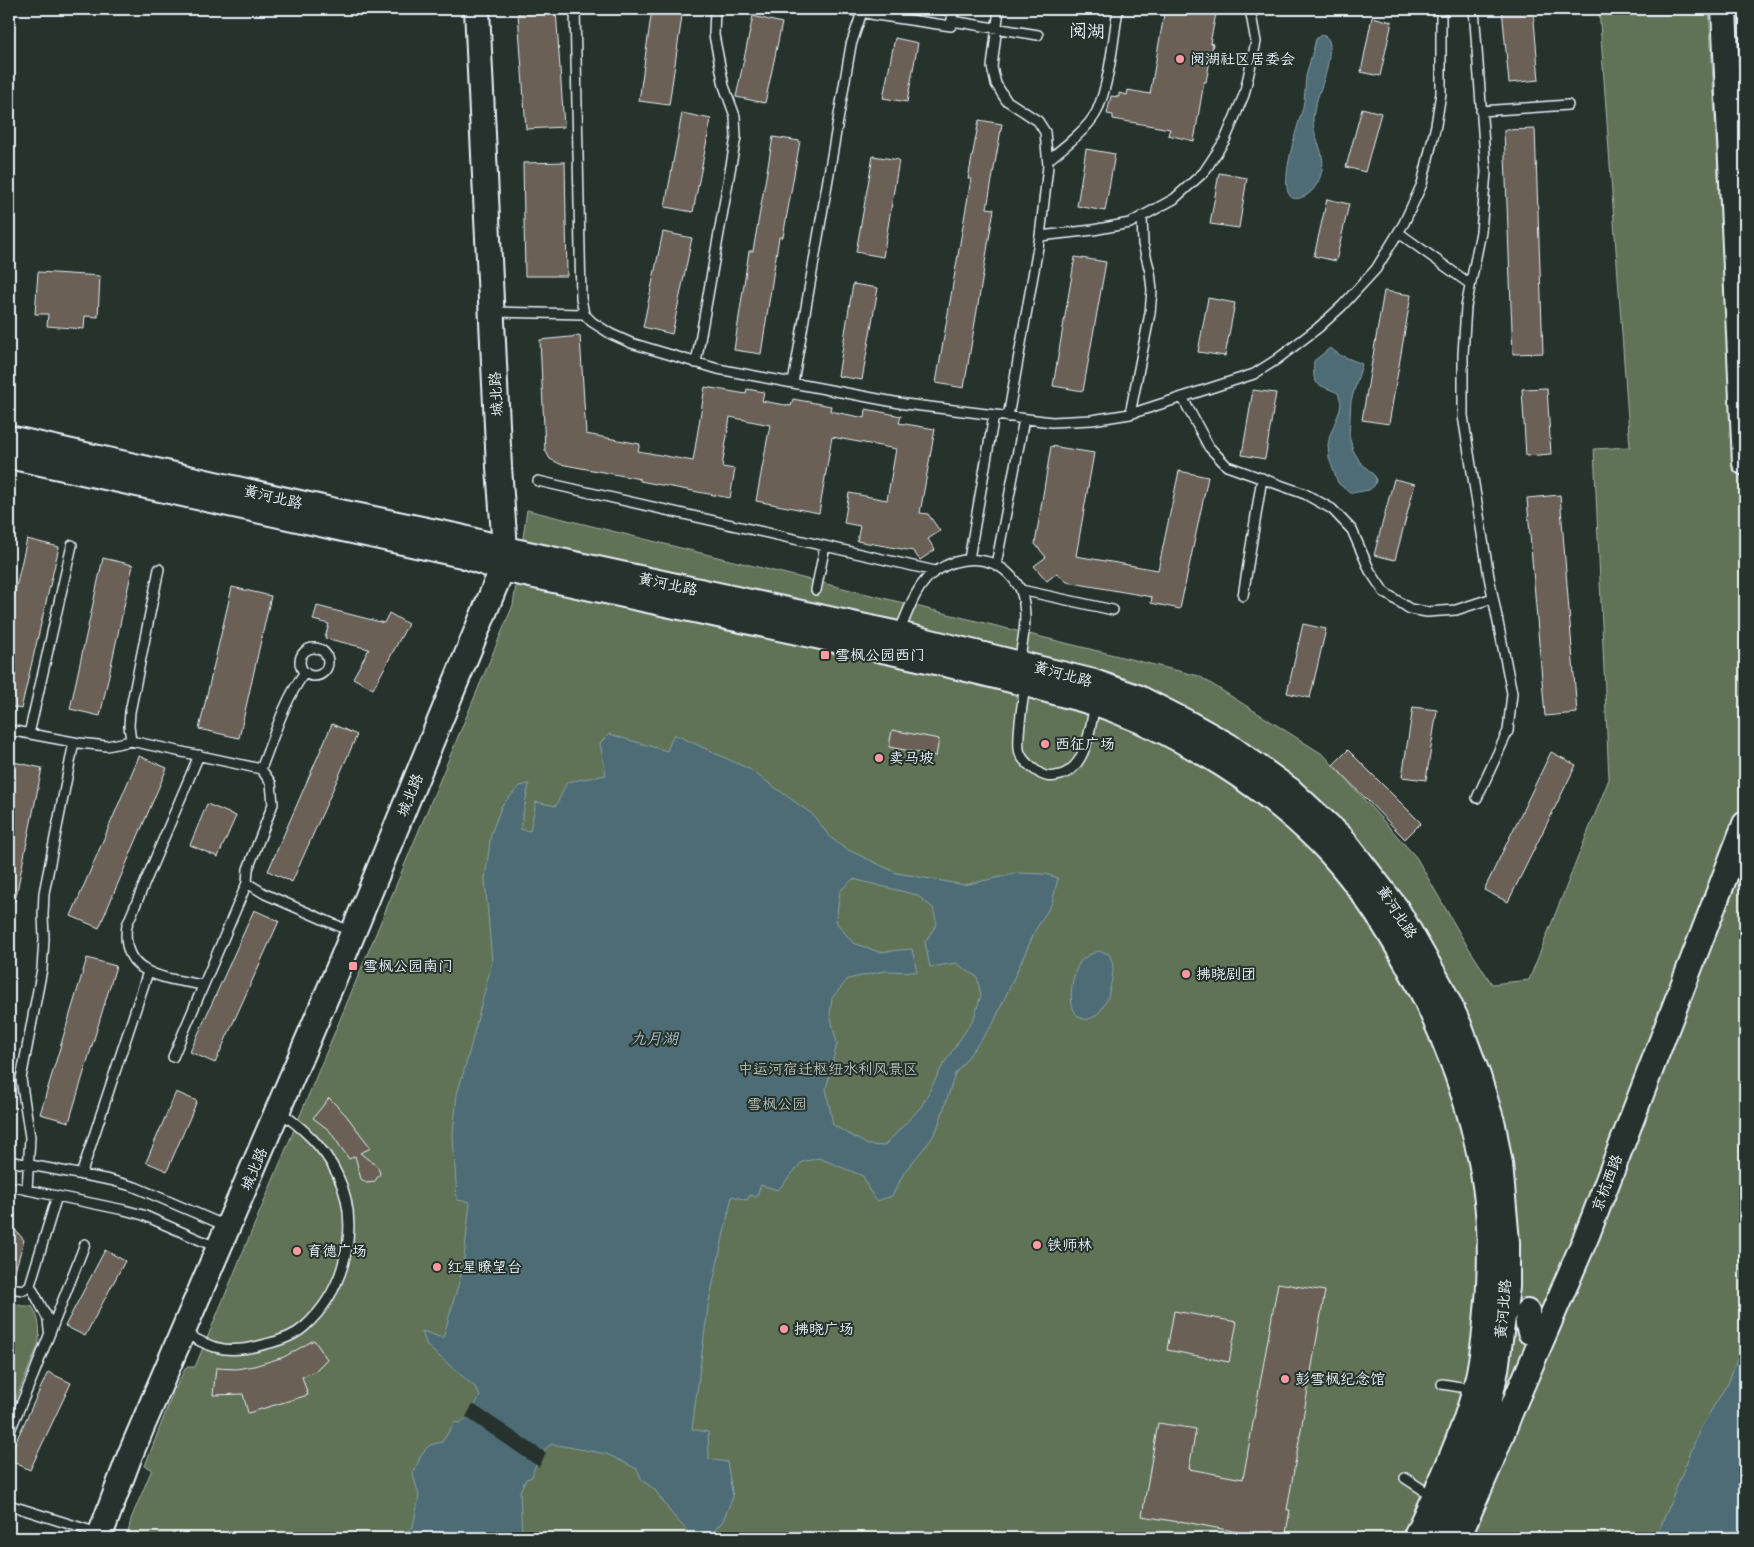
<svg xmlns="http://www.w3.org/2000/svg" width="1754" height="1547" font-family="'Shantell Sans','LXGW WenKai TC',sans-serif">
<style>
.green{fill:#607356;stroke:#a4b2a7}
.water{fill:#4d6c74;stroke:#8ba1a9;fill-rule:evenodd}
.pier{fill:#26332d}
.building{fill:#6b6057;stroke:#e8f1f8}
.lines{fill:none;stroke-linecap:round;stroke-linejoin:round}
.lane-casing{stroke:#e8f1f8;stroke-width:12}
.secondary-casing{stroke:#e8f1f8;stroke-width:28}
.lane{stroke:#26332d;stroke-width:9}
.secondary{stroke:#26332d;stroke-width:24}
.poi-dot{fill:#ff9aa2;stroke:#26332d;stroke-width:2}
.labels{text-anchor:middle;stroke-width:4;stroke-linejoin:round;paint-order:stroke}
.poi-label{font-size:15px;fill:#e8f1f8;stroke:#26332d;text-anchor:start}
.street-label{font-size:15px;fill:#e8f1f8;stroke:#26332d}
.park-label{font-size:15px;fill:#b2bfb7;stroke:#26332d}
.water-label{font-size:16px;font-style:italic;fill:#aabcc3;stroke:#26332d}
.quarter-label{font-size:18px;fill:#e8f1f8;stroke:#26332d}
</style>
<rect width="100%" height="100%" fill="#26332d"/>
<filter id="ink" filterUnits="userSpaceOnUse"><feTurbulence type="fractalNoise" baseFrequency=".02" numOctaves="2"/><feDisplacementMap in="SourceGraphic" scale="10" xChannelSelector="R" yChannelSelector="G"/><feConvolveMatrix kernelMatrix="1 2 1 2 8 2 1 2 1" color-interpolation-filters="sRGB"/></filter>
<g filter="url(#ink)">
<!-- green -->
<path class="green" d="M1599 9H1709L1733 443H1745V1538H127L131 1519 152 1469 145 1466 173 1393 186 1367H195L513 605 527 510 1199 676 1324 755 1416 857 1463 939 1492 984 1529 980 1609 779 1594 449 1630 447Z
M9 1301 22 1306H32C40 1319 41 1331 38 1346L9 1415Z"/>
<!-- water -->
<path class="water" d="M1321 35C1327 36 1329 39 1330 45 1329 56 1328 68 1324 79 1320 92 1314 105 1313 119 1313 144 1331 154 1318 182 1315 188 1311 193 1305 196 1266 216 1301 117 1303 107 1305 97 1305 87 1306 76 1309 64 1313 52 1316 39Z
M1330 348 1340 355 1362 364 1351 401 1349 436 1353 450 1360 462 1375 476 1376 481 1374 486 1369 490 1352 493 1345 489 1338 483 1329 458 1328 445 1330 435 1340 410 1341 402 1338 393C1317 383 1312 388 1314 361Z
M609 734 667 751 674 734 749 769 812 814 830 837 844 848 897 873 964 885 1019 873 1045 874 1058 878 1052 903 1036 929 993 1024 955 1074 937 1129 930 1141 905 1171 892 1196 877 1201 869 1190 863 1176 819 1158 802 1162 778 1190 761 1185 756 1197 750 1195 747 1200 732 1196 708 1306 692 1429 708 1432 709 1459 727 1462 733 1497 722 1522 711 1534 698 1538 691 1535 671 1513 655 1490 642 1480 637 1469 607 1454 552 1444C542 1448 534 1466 532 1477L526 1479 520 1491 522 1538H502L498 1530 487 1536V1538H396L413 1527 419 1496 413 1474 422 1453 430 1445 442 1442 455 1422 459 1423 467 1419 480 1396 475 1387 427 1346 422 1331 443 1338 463 1268 470 1202 457 1200 453 1134 457 1094 468 1057 492 962 485 879 491 834 502 805 520 786 529 784 520 829 530 831 536 802 556 806 567 782 606 775 600 743ZM853 879 917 895 933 908 937 924 925 942 930 967 956 963 977 977 981 995 974 1018 943 1065 921 1107 884 1146 868 1145 833 1125 826 1089 837 1043 830 1014 832 998 848 979 884 971 917 972 912 949 879 952 853 943 836 922 840 891Z
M1098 951 1109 954C1116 965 1112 980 1109 992 1107 1004 1093 1028 1078 1016 1066 1006 1072 972 1081 961 1085 956 1092 954 1098 951Z
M1745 1338V1538H1656L1700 1429 1729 1381Z"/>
<!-- pier -->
<path class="pier" d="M473 1404 546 1453 539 1467 466 1417Z"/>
<!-- building -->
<path class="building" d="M652 9H683L669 105 639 101Z
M1165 9H1217L1210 43 1213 44 1206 82H1204L1194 141 1168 135 1170 129 1113 119V115L1107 114 1111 96 1119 97V93L1127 95 1128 90 1150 94Z
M1502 9H1533L1539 80 1509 83Z
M556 10 564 127 526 129 518 13Z
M753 16 782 23 765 103 736 97Z
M1372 17 1392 22 1380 76 1361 72Z
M895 38 918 43 907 102 883 98Z
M1362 108 1381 113 1365 172 1346 167Z
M682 113 711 119 693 212 665 207Z
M979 120 1002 124 987 208 994 209 964 388 936 383 971 179H968Z
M1535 129 1543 353 1513 354 1504 130Z
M773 137 800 141 783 237H779L761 354 734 350 749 251H753Z
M1086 149 1115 154 1105 211 1077 206Z
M873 156 899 160 883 257 856 252Z
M565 162 567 276H525L523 163Z
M1219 173 1247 178 1239 228 1210 224Z
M1327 199 1349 204 1336 261 1314 256Z
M663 232 692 238 672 334 643 327Z
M1075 257 1106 262 1083 391 1053 386Z
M38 272 100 276 98 317 85 316 84 329 47 326 48 314H35Z
M853 284 878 288 862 380 838 376Z
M1384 291 1411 295 1389 424 1362 420Z
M1208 298 1235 303 1225 356 1198 352Z
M580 336 586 434 640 444 638 451 693 461 705 387 746 394 747 389 764 392 762 401 791 406 793 399 831 406 830 411 865 418 866 409 901 416 899 423 935 429 920 513 928 514 940 531 928 539 935 550 920 560 913 551 857 541 860 526 844 523 849 493 887 500 896 449 832 437 819 513 756 501 770 425 730 417 722 467 735 469 730 498 640 481V479L560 464 550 459 545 450 540 340Z
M1547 388 1551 454 1526 456 1522 389Z
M1253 390 1276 393 1265 459 1242 455Z
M1051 446 1094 453 1076 556 1158 570 1179 471 1208 477 1180 609 1151 603 1152 597 1067 582 1057 573 1047 581 1034 566 1046 557 1035 544Z
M1394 479 1415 484 1395 560 1374 555Z
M1560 495 1577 713 1545 716 1527 498Z
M27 539 59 547 21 709 9 706V618Z
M103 558 133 565 100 716 70 709Z
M232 587 271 596 239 738 199 729Z
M317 606 384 623 389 613 408 624 373 689 353 678 369 649 325 638 329 624 313 620Z
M1303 624 1326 629 1310 698 1287 693Z
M1413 707 1437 710 1426 780 1402 777Z
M332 724 357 735 292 882 268 871Z
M892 730 939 739 936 756 889 747Z
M1348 750 1421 823 1405 839 1333 765Z
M1551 752 1576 765 1508 902 1484 890Z
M139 756 167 768 99 928 71 916Z
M9 761 42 768 15 901H9Z
M207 804 236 816 218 857 190 845Z
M254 910 279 921 215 1063 190 1052Z
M87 958 116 966 69 1122 40 1114Z
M176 1092 197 1101 167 1171 146 1162Z
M329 1098 345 1114 371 1148 360 1153 378 1167 380 1174 374 1182 367 1183 361 1179 355 1156 349 1159 329 1130 313 1118Z
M9 1223 24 1240 13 1278H9Z
M105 1250 125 1261 85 1336 65 1326Z
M1278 1283 1325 1291 1287 1510H1290L1285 1538H1269L1180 1521 1179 1522 1142 1516 1158 1423 1196 1429 1189 1469 1243 1479Z
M1174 1311 1237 1322 1229 1362 1167 1350Z
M314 1340 327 1359 315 1371 302 1377 308 1395 248 1413 243 1394 213 1395 216 1368 236 1369 254 1366 284 1357Z
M48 1372 71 1383 30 1470 9 1460V1456Z"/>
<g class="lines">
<!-- lane casing -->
<g class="lane-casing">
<path id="lane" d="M575 9 581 298 584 314 592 322 611 334 631 343 718 369 905 404 1052 422 1092 420 1130 414 1254 374 1276 360 1318 328 1342 306 1376 269 1404 223 1422 184 1436 125 1441 93V9
M847 9 876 15 951 26 953 11 938 9
M999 9 992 67 996 84 1006 100 1038 121 1045 132 1048 166 1040 236
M1474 9 1486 172 1481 232 1466 307 1463 354V416L1489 577 1512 693 1508 731 1477 798
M952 21 1038 35
M1481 111 1568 105
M1048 160C1063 148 1089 128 1097 111 1110 81 1113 41 1118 9
M1399 233 1470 284
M492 312 584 314
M696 363 736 137 735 116 724 86 714 35 715 9
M793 383 851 45 863 9
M1182 397 1209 447 1227 466 1305 494 1332 509 1352 530 1370 571 1384 592 1410 609 1427 612 1456 610 1493 598
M1130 414 1150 313 1152 290 1150 272 1143 244 1142 216
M1008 417 1040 236 1093 230 1130 223 1174 199 1204 172 1225 140 1244 95 1256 42 1250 9
M538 481 935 571
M969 559 994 415
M996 565 1024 419
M816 590 825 546
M1021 590 1113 610
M1243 596 1262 478
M899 633C907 614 917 582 936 571 962 554 996 555 1015 581 1017 584 1020 587 1021 591 1029 615 1023 639 1019 663
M300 662a14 14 0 1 1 28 0a14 14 0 1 1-28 0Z
M1026 684C1023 695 1016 744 1020 753 1023 762 1033 769 1041 774 1047 777 1049 777 1056 776 1086 772 1090 729 1095 704
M9 730 79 743 107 746 131 741 261 769 271 783 273 804 248 869 247 883 265 894 352 932
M29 734 72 545
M131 741 129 726 130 712 159 569
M199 755 127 925C119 976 166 978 203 985
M261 769C274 736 284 701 305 672
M173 1057 247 883
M9 1161 110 1180 135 1187 226 1226
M81 1175 148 972
M9 1186 124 1210 143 1215 218 1248
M27 1190 30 1137 21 1079 42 969 44 939 43 915 44 893 74 742
M30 1285 48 1319 49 1330
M9 1288 24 1290 30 1285 57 1196
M184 1332C213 1351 232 1354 266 1344 279 1341 294 1336 304 1327 345 1291 362 1225 337 1174 324 1147 303 1128 279 1111
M1442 1384 1473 1389
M9 1433 33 1376 85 1244
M1405 1478 1434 1497
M9 1505 101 1534"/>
</g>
<!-- secondary casing -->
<g class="secondary-casing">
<path id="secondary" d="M1724 9 1745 463
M9 438 340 512 460 537 505 549 898 634 1094 682 1137 697 1186 722 1229 746 1290 790 1342 838 1396 908 1441 987 1459 1025 1478 1076 1493 1125 1500 1164 1507 1242V1287L1496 1370 1487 1412 1452 1504 1436 1538
M9 456 462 555 502 569C619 594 737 619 854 644 915 657 977 670 1037 687 1063 695 1090 700 1115 710 1190 739 1263 785 1320 842 1374 896 1424 986 1451 1058 1485 1148 1497 1226 1486 1322 1484 1344 1481 1365 1476 1386 1462 1439 1438 1489 1415 1538
M1527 1312 1528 1325 1530 1332 1537 1334 1546 1329
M99 1538 130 1455 339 967 502 569 505 549 499 467 477 9
M1458 1538 1488 1469 1510 1413 1587 1235 1745 824"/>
</g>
<!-- lane -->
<use href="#lane" class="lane"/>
<!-- secondary -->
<use href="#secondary" class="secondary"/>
</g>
</g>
<!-- markers -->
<g class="poi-dot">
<circle cx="1180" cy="59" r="5"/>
<rect x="820" y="650" width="10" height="10" rx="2.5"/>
<circle cx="1045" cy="744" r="5"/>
<circle cx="879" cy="758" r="5"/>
<rect x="348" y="961" width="10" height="10" rx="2.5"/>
<circle cx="1186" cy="974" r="5"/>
<circle cx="1037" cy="1245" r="5"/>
<circle cx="297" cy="1251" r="5"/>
<circle cx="437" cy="1267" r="5"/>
<circle cx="784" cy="1329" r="5"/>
<circle cx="1285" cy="1379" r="5"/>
</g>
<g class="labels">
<!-- poi labels -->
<g class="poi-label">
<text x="1190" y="64">阅湖社区居委会</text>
<text x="835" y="660">雪枫公园西门</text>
<text x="1055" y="749">西征广场</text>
<text x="889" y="763">卖马坡</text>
<text x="363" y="971">雪枫公园南门</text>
<text x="1196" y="979">拂晓剧团</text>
<text x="1047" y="1250">铁师林</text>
<text x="307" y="1256">育德广场</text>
<text x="447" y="1272">红星瞭望台</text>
<text x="794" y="1334">拂晓广场</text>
<text x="1295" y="1384">彭雪枫纪念馆</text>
</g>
<!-- street labels -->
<g class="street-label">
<text transform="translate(496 394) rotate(-93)" y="5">城北路</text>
<text transform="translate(273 497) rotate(13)" y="5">黄河北路</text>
<text transform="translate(668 584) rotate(12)" y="5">黄河北路</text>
<text transform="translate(1063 674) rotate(15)" y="5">黄河北路</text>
<text transform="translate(410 795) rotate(-68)" y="5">城北路</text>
<text transform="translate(1397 912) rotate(57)" y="5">黄河北路</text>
<text transform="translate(254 1169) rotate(-67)" y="5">城北路</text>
<text transform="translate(1607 1183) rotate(-69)" y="5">京杭西路</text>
<text transform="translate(1503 1309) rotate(-85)" y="5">黄河北路</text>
</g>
<!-- park labels -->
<g class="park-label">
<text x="828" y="1074">中运河宿迁枢纽水利风景区</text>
<text x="777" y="1109">雪枫公园</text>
</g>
<!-- water labels -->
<g class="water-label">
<text x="654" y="1044">九月湖</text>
</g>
<!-- quarter labels -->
<g class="quarter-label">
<text x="1087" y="37">阅湖</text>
</g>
</g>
<!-- margin -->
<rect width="1754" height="1547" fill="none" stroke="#26332d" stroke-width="30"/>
<rect x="15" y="15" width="1724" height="1517" fill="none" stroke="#e8f1f8" stroke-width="2" filter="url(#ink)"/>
</svg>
